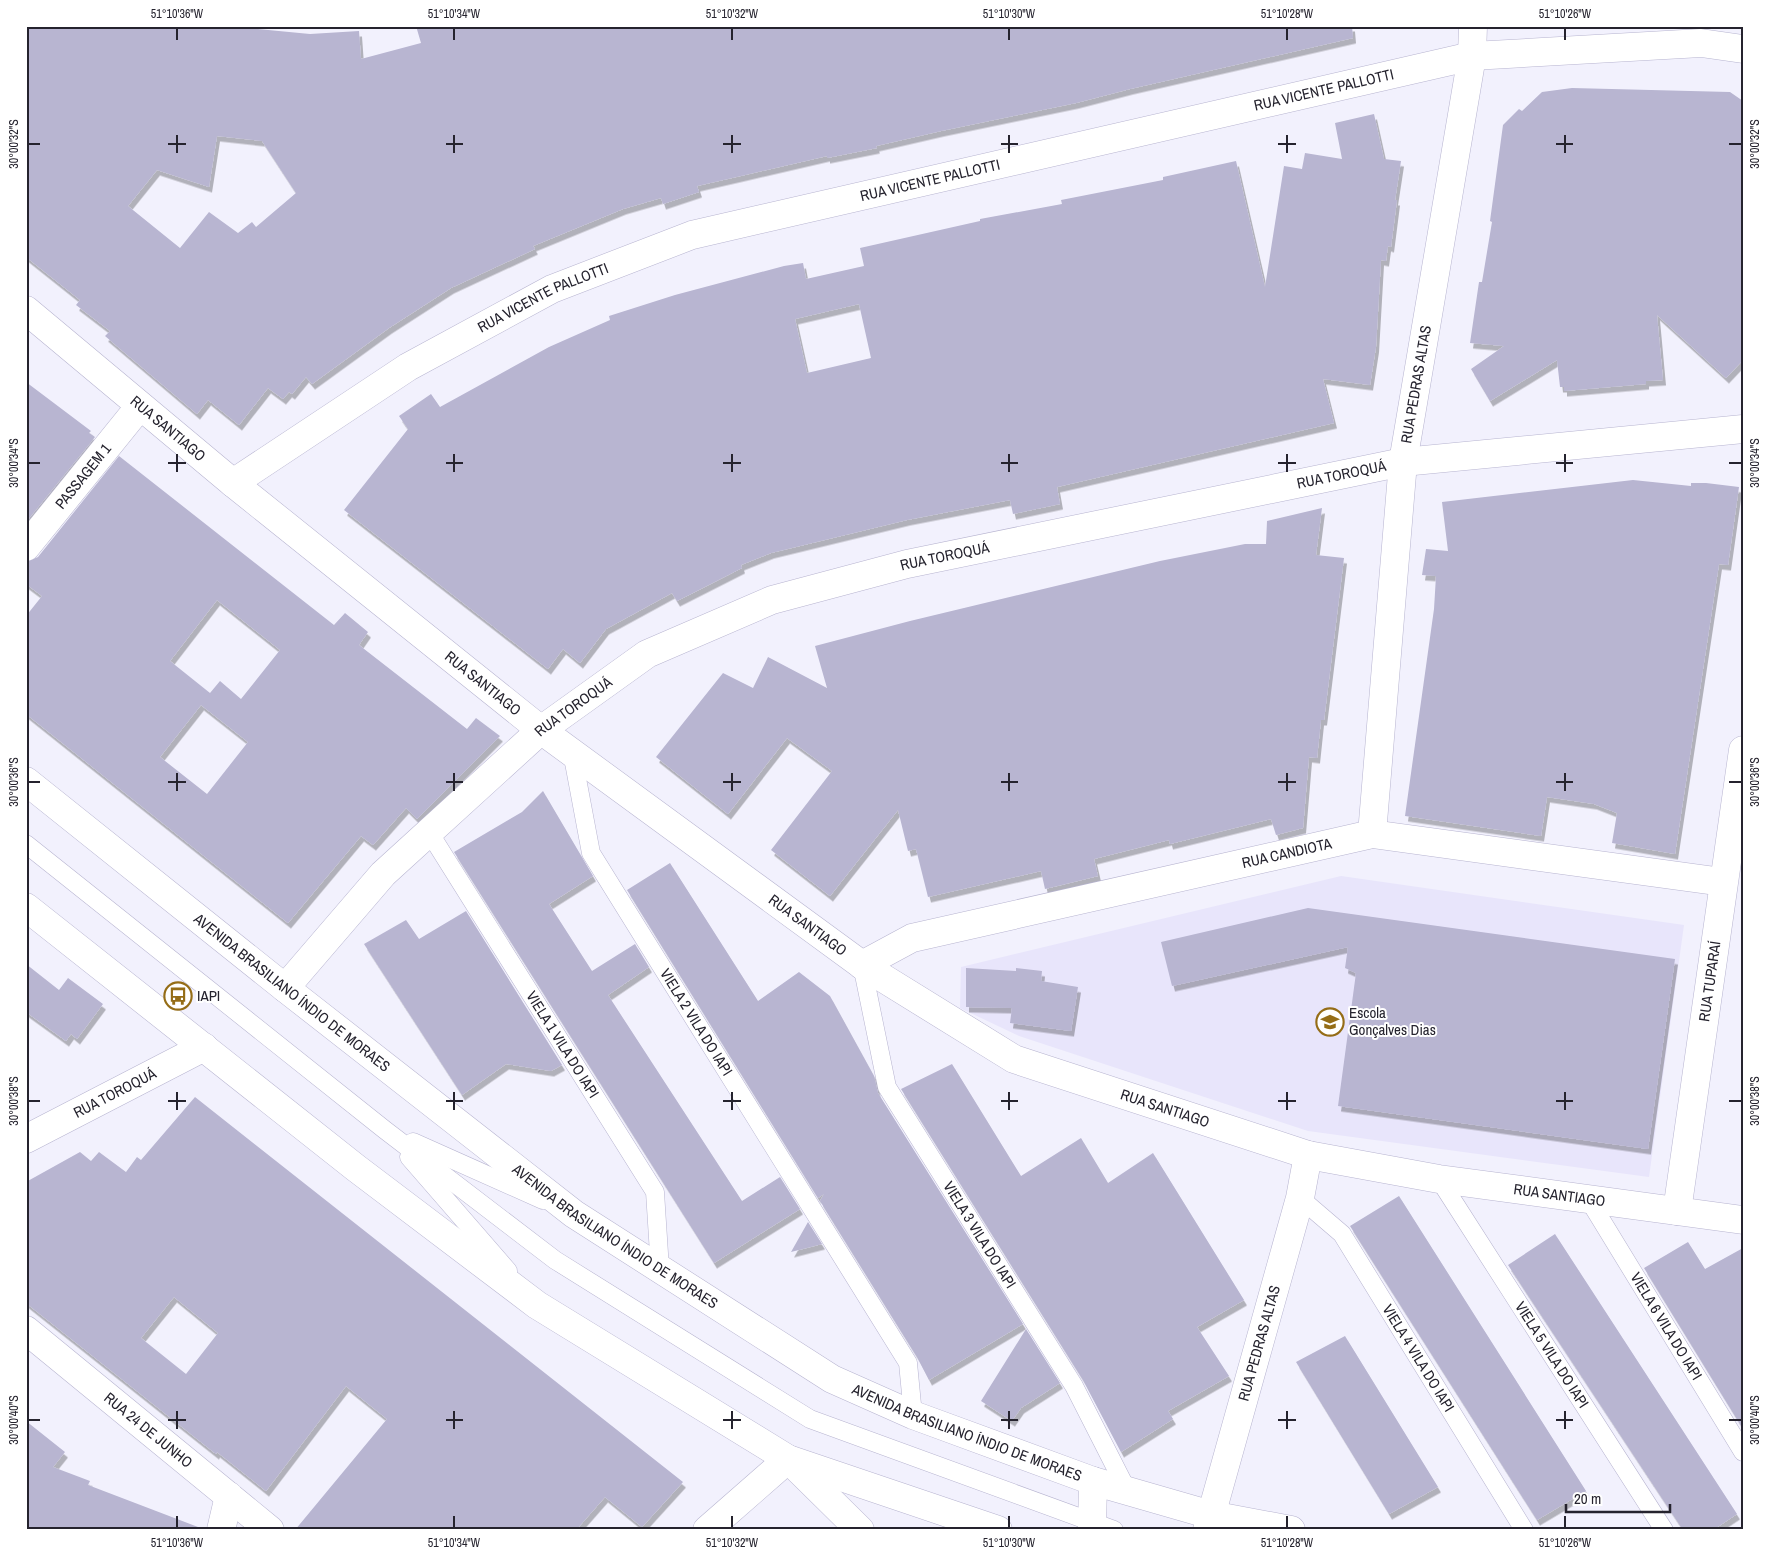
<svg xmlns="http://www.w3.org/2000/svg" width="1769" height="1556" font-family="'Archivo Narrow',sans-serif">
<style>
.built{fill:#e8e5fb}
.building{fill:#b8b5d1;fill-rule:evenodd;filter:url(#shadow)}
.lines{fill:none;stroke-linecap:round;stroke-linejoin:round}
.lane-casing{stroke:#b7b4d0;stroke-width:19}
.street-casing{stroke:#b7b4d0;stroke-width:29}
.secondary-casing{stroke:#b7b4d0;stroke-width:29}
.lane{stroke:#fff;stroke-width:18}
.street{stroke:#fff;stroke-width:28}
.secondary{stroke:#fff;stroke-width:28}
.ticks{fill:none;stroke:#25232e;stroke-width:2}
.labels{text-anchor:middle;stroke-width:4;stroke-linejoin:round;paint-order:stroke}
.street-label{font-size:15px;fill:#25232e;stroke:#fff}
.poi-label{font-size:15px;fill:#25232e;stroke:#fff;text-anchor:start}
.neatline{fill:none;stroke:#25232e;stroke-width:2}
.ticks-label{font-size:12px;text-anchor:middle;fill:#25232e}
</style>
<defs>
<filter id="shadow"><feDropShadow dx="3" dy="5.5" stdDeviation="0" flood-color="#0004"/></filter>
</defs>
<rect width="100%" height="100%" fill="#f2f1fd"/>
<!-- built -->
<path class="built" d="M1341 876 1684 925 1649 1177 1308 1131 1019 1036 960 1008 961 967Z"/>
<!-- building -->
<path class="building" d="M26 26H226L310 34 359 31 361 59 421 43 416 26H1352L1353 38 1130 89 1076 103 941 131 876 146 877 148 827 158V156L745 175 697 186 699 192 663 204 661 198 623 209 533 246 535 249 451 288 389 328 312 384 306 377 292 394 289 392 283 399 268 388 239 425 208 400 197 414 105 336 110 331 76 305 80 300 26 257ZM217 136 262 141 296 193 256 227 252 222 238 233 209 212 180 248 128 206 157 170 209 187Z
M1572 88 1730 92 1743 101V360L1726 378 1657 315 1663 380 1646 381V384L1564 391V387H1560L1557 360 1490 401 1471 369 1504 346 1470 343 1479 282H1482L1492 222 1490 221 1503 125 1519 109 1522 111 1542 92Z
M1374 114 1384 159 1401 161 1395 200H1397L1391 247 1388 246 1386 261 1381 260 1376 347 1370 385 1323 379 1334 423 1057 487 1060 504 1013 514 1010 500 907 520 771 553 741 565 742 568 677 601 672 593 606 629 580 663 563 649 548 669 344 510 408 429 399 416 431 394 440 407 549 347 610 320 609 316 675 295 784 266 803 263 806 279 864 266 860 248 980 221V219L1062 204 1061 200 1163 180V177L1236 161 1265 287 1284 166 1302 169 1305 153 1342 159 1335 123ZM859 304 871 358 807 373 795 319Z
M26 382 91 431 89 433 95 437 26 522Z
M119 456 334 625 345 613 368 632 359 645 467 729 476 718 500 736 417 819 406 808 373 845 361 836 288 923 26 714V616L42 596 26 584V562L38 557ZM217 600 280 650 241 699 220 681 210 693 170 661ZM201 705 248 742 207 794 160 757Z
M1633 480 1691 486V483H1706L1739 487 1728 565 1719 564 1675 854 1612 843 1617 813 1594 804 1547 797 1541 836 1405 816 1434 609 1436 576 1422 575 1426 549 1448 551 1442 502Z
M1322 508 1316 555 1344 558 1324 720H1321L1317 758 1309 757 1303 828 1276 835 1271 819 1170 844 1169 840 1094 859 1098 876 1045 889 1041 871 928 897 916 849 908 851 898 810 830 896 771 850 832 771 787 738 728 814 656 757 723 673 753 688 768 657 827 688 815 646 910 621 1160 561 1245 544H1266L1267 521Z
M543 791 593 876 549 904 592 971 635 944 649 967 608 995 742 1201 780 1177 800 1209 714 1263 454 852 522 812Z
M670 863 758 1001 799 972 830 996 874 1076 878 1093 1023 1324 929 1380 917 1357 820 1201 824 1194 818 1198 627 890Z
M1308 908 1675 959 1648 1149 1338 1106 1356 973 1345 968 1348 947 1172 986 1161 942Z
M466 911 562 1065 551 1071 506 1064 462 1095 364 944 406 920 419 939Z
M26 964 59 990 68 978 103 1004 77 1039 71 1034 66 1041 26 1012Z
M966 968 1016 971V968L1042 971 1041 981 1078 987 1071 1031 1010 1023 1012 1008 966 1007Z
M952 1064 1021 1176 1081 1138 1108 1183 1153 1153 1244 1300 1197 1327 1229 1376 1168 1411 1173 1419 1121 1452 1083 1380 901 1089Z
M195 1097 683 1482 642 1527 605 1497 576 1530H295L387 1419 346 1386 266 1491 217 1452 216 1454 26 1303V1182L80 1152 91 1161 99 1152 126 1172 137 1157 141 1160ZM174 1297 218 1333 186 1374 141 1338Z
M1399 1196 1586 1491 1537 1520 1350 1226Z
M808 1222 822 1244 791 1252Z
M1555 1234 1737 1514 1713 1530H1683L1508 1265Z
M1688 1242 1705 1269 1743 1248V1429L1644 1268Z
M1026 1329 1060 1383 1021 1408 1012 1421 981 1401Z
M1345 1336 1438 1487 1389 1514 1296 1362Z
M26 1421 65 1452 53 1467 90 1481 88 1485 198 1527V1530H26Z"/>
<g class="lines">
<!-- lane casing -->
<g class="lane-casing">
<g id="lane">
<path id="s1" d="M572 752 591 853 908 1363 913 1415"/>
<path id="s2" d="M429 832 655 1192 660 1269"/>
<path d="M26 844 385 1130 555 1260 810 1419 1114 1530"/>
<path id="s3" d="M862 965 887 1087 1074 1386 1128 1492"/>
<path d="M413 1142 543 1200"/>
<path d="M409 1157 508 1271"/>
<path id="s4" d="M1439 1179 1664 1530"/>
<path id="s5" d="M1300 1198 1342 1234 1524 1530"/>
<path id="s6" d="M1589 1200 1743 1452"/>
</g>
</g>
<!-- street casing -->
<g class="street-casing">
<g id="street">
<path id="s7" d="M26 310 233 483 541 730 862 965 1014 1059 1308 1155 1439 1179 1743 1220"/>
<path id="s8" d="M233 483 408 367 552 289 692 235 1472 56 1701 43 1743 49"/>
<path id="s9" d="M26 547 140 406"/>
<path id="s10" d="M1372 834 1403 462 1472 56 1473 26"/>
<path id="s11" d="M862 965 912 938 1372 834 1723 882"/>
<path id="s12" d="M26 1139 204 1047"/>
<path id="s13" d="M1677 1211 1743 750"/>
<path id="s14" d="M26 1330 270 1530"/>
<path d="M221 1530 229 1496"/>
<path d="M707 1530 788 1459"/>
<path id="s15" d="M1207 1530 1300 1198 1308 1155"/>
</g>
</g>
<!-- secondary casing -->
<g class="secondary-casing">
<g id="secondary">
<path id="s16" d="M26 781 285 988 574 1214 832 1379 913 1415 1093 1481 1211 1515 1291 1530"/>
<path d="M26 907 356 1168 537 1305 788 1459 998 1530"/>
<path id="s17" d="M285 988 383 874 541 730 647 654 772 600 907 564 1403 462 1743 429"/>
<path d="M793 1464 860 1530"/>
<path d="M1092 1530 1093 1481"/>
</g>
</g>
<!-- lane -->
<use href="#lane" class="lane"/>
<!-- street -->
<use href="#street" class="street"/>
<!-- secondary -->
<use href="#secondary" class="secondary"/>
</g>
<!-- ticks -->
<path class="ticks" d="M177 28V40M454 28V40M732 28V40M1009 28V40M1287 28V40M1565 28V40M177 135V153M454 135V153M732 135V153M1009 135V153M1287 135V153M1565 135V153M28 144H40M168 144H186M446 144H463M723 144H741M1001 144H1018M1278 144H1296M1556 144H1573M1729 144H1742M177 454V472M454 454V472M732 454V472M1009 454V472M1287 454V472M1565 454V472M28 463H40M168 463H186M446 463H463M723 463H741M1001 463H1018M1278 463H1296M1556 463H1573M1729 463H1742M177 773V791M454 773V791M732 773V791M1009 773V791M1287 773V791M1565 773V791M28 782H40M168 782H186M446 782H463M723 782H741M1001 782H1018M1278 782H1296M1556 782H1573M1729 782H1742M177 1092V1110M454 1092V1110M732 1092V1110M1009 1092V1110M1287 1092V1110M1565 1092V1110M28 1101H40M168 1101H186M446 1101H463M723 1101H741M1001 1101H1018M1278 1101H1296M1556 1101H1573M1729 1101H1742M177 1411V1429M454 1411V1429M732 1411V1429M1009 1411V1429M1287 1411V1429M1565 1411V1429M28 1420H40M168 1420H186M446 1420H463M723 1420H741M1001 1420H1018M1278 1420H1296M1556 1420H1573M1729 1420H1742M177 1516V1528M454 1516V1528M732 1516V1528M1009 1516V1528M1287 1516V1528M1565 1516V1528"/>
<!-- icons -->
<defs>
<g id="bus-ring" transform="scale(1.4375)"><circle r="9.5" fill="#fff" stroke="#956d17" stroke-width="1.5"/><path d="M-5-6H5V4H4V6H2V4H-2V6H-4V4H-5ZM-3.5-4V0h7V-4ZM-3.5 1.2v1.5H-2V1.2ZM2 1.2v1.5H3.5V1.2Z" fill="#956d17"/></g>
<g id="school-ring" transform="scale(1.4375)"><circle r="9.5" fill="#fff" stroke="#956d17" stroke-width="1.5"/><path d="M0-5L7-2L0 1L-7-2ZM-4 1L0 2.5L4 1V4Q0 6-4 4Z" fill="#956d17"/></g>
</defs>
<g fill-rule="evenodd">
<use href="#bus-ring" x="178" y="996"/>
<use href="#school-ring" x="1330" y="1022"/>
</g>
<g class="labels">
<!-- street labels -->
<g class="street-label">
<text dy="5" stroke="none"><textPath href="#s8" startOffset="1172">RUA VICENTE PALLOTTI</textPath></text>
<text dy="5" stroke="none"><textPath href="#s8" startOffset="768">RUA VICENTE PALLOTTI</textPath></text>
<text dy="5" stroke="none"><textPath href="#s8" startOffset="362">RUA VICENTE PALLOTTI</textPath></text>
<text dy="5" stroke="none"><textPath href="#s10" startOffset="452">RUA PEDRAS ALTAS</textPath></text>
<text dy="5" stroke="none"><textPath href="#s7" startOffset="185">RUA SANTIAGO</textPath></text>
<text dy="5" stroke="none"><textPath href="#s17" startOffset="1214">RUA TOROQUÁ</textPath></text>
<text dy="5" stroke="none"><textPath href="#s9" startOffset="91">PASSAGEM 1</textPath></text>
<text dy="5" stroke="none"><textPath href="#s17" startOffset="809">RUA TOROQUÁ</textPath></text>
<text dy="5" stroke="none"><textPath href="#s7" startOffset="590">RUA SANTIAGO</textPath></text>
<text dy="5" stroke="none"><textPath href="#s17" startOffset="404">RUA TOROQUÁ</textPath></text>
<text dy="5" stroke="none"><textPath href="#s11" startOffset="441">RUA CANDIOTA</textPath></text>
<text dy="5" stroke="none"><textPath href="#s7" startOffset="995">RUA SANTIAGO</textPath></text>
<text dy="5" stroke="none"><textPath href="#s13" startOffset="232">RUA TUPARAÍ</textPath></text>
<text dy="5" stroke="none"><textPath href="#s16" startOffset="340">AVENIDA BRASILIANO ÍNDIO DE MORAES</textPath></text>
<text dy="5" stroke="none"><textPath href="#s1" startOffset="302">VIELA 2 VILA DO IAPI</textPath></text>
<text dy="5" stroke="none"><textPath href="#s2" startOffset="251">VIELA 1 VILA DO IAPI</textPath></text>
<text dy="5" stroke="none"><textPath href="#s12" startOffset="100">RUA TOROQUÁ</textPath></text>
<text dy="5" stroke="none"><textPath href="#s7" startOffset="1400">RUA SANTIAGO</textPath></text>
<text dy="5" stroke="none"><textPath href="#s7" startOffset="1805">RUA SANTIAGO</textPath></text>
<text dy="5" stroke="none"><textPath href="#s3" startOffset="299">VIELA 3 VILA DO IAPI</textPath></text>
<text dy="5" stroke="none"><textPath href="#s16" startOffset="745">AVENIDA BRASILIANO ÍNDIO DE MORAES</textPath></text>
<text dy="5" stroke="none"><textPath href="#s6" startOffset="148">VIELA 6 VILA DO IAPI</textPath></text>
<text dy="5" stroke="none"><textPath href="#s15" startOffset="194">RUA PEDRAS ALTAS</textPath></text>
<text dy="5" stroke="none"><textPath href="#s4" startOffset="209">VIELA 5 VILA DO IAPI</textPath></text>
<text dy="5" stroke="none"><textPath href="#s5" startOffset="201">VIELA 4 VILA DO IAPI</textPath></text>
<text dy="5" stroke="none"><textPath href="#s14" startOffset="158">RUA 24 DE JUNHO</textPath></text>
<text dy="5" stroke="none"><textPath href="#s16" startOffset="1150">AVENIDA BRASILIANO ÍNDIO DE MORAES</textPath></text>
</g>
<!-- poi labels -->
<g class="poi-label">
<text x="197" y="1001">IAPI</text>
<text x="1349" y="1018">Escola<tspan x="1349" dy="17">Gonçalves Dias</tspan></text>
</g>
</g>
<!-- border -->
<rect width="1769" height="1556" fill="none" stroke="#ffffff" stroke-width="55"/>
<!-- scale -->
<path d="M1566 1504v8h104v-8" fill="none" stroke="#25232e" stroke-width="2.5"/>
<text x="1574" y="1504" font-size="15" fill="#25232e" stroke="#ffffff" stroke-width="4" paint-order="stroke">20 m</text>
<rect x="28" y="28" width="1714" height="1500" class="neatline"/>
<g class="ticks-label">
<text x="177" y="18">51°10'36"W</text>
<text x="454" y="18">51°10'34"W</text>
<text x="732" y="18">51°10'32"W</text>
<text x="1009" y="18">51°10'30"W</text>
<text x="1287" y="18">51°10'28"W</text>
<text x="1565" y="18">51°10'26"W</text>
<text transform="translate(14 144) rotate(-90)" y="4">30°00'32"S</text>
<text transform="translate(1755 144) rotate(-90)" y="4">30°00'32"S</text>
<text transform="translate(14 463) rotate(-90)" y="4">30°00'34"S</text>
<text transform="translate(1755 463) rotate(-90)" y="4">30°00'34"S</text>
<text transform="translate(14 782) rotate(-90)" y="4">30°00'36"S</text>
<text transform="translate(1755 782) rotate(-90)" y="4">30°00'36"S</text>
<text transform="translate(14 1101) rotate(-90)" y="4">30°00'38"S</text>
<text transform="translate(1755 1101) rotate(-90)" y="4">30°00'38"S</text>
<text transform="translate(14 1420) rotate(-90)" y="4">30°00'40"S</text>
<text transform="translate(1755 1420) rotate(-90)" y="4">30°00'40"S</text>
<text x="177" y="1547">51°10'36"W</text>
<text x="454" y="1547">51°10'34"W</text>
<text x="732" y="1547">51°10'32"W</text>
<text x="1009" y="1547">51°10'30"W</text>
<text x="1287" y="1547">51°10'28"W</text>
<text x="1565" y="1547">51°10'26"W</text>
</g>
</svg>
